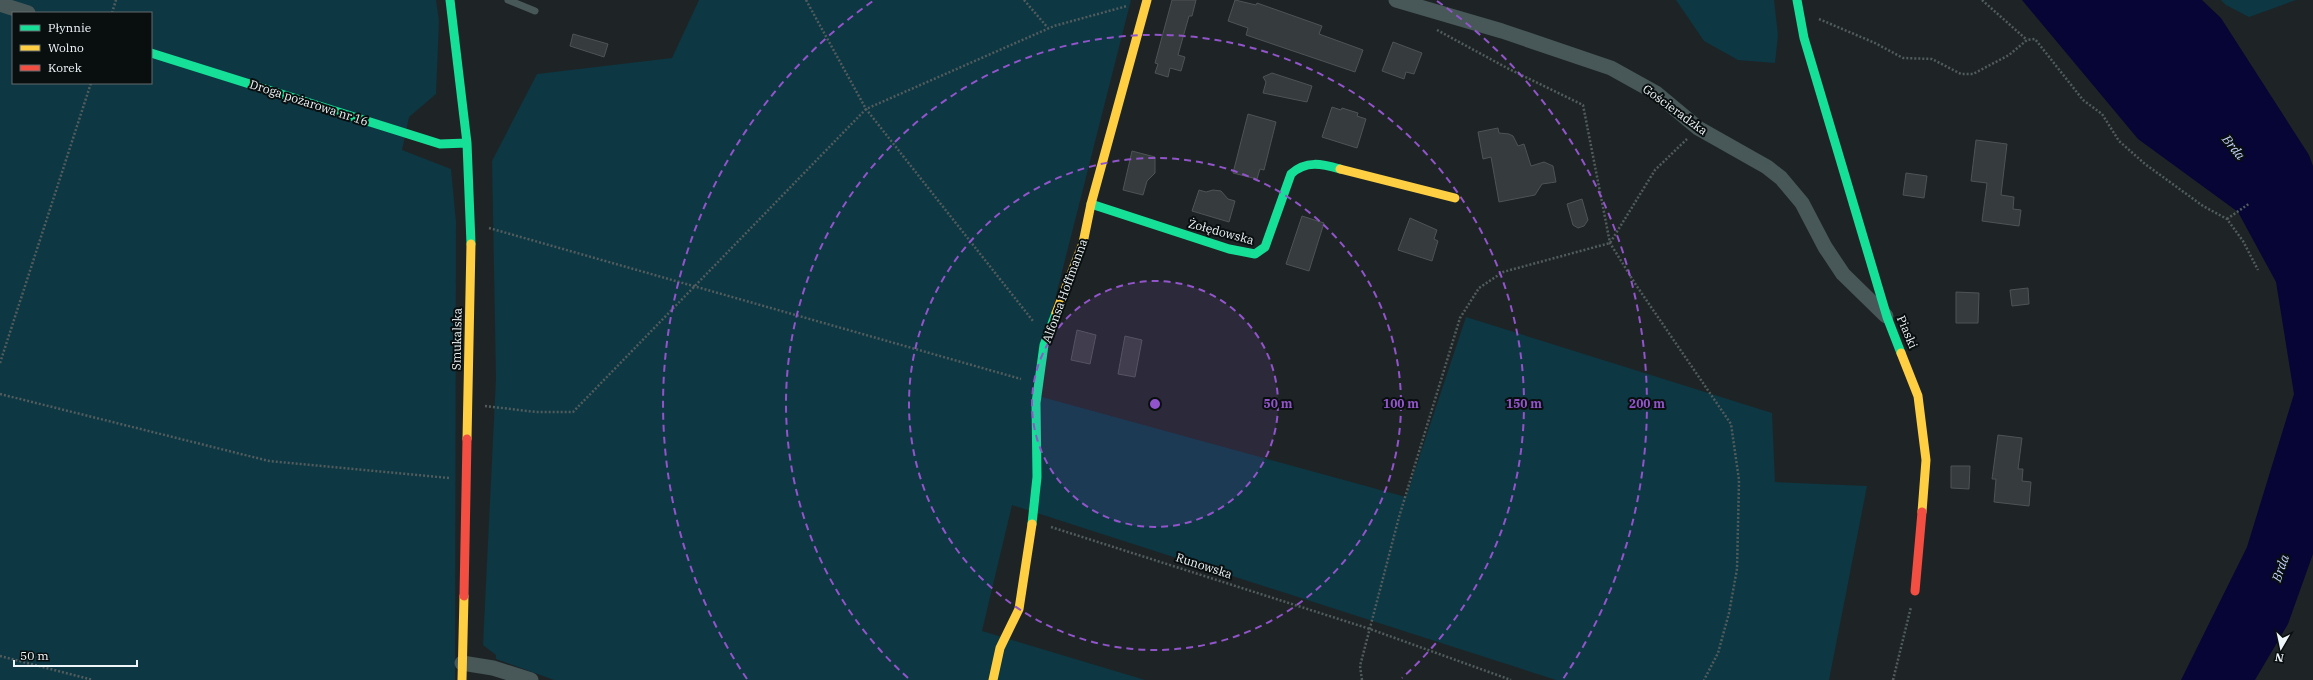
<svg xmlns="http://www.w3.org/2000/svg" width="2313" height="680" font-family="'IBM Plex Serif',serif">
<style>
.green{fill:#0c3743;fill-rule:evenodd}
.water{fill:#060535}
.building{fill:#363b3d;stroke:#4e5355}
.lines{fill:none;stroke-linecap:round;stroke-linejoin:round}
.path{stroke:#525c5d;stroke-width:2.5;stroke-dasharray:2 2;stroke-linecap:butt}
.lane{stroke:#485858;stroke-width:7}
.street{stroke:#485858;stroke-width:15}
.fast{stroke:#16e098;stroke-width:9}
.slow{stroke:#ffcf43;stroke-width:9}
.jam{stroke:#f24e42;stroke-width:9}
.ring{fill:none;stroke:#9254cb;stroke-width:2;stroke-dasharray:7 5}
.labels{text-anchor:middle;stroke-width:4;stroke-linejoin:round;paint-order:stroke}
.street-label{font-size:12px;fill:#eff6f9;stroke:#090e0f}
.water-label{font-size:13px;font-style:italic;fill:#c5d3fd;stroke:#090e0f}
.centre{fill:#9254cb;stroke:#090e0f;stroke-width:2}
.ring-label{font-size:12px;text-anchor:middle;font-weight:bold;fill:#9254cb;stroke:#090e0f;stroke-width:4;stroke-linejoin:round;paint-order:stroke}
</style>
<rect width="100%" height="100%" fill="#1e2426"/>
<!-- green -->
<path class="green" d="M0 0H436L439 21 436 94 409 117 402 150 451 169 456 222 455 680H0ZM13 13H151V83H13Z
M699 0H1131L1031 394 1406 497 1466 317 1772 413 1775 482 1867 486 1829 680H1556L1012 505 982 631 1145 680H554L496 659V655L483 645 496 378 492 161 537 74 672 58Z
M1676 0H1774L1778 35 1775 63 1738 60 1704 41Z
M2221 0H2296L2249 17 2226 5Z"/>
<!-- water -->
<path class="water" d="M2022 0H2202L2221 18 2309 155 2313 166V554L2288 624 2255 680H2181L2247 547 2294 394 2276 282 2238 212 2138 139Z"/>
<!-- building -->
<path class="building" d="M1172 0H1196L1192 16H1189L1178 55 1185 57 1181 71 1170 68 1168 77 1155 73 1158 64 1155 63Z
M1235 0 1256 5 1257 3 1322 26 1319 34 1363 50 1355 72 1246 35 1248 28 1228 21Z
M573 34 608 44 604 57 570 46Z
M1393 42 1422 53 1414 74 1406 72 1404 79 1382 71Z
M1272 73 1312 86 1307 102 1263 93 1266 82 1263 77Z
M1332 107 1341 110 1342 108 1358 113 1357 116 1366 119 1357 148 1322 137Z
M1248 114 1276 122 1264 170 1260 169 1257 179 1233 173Z
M1498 128 1499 133 1509 134 1513 136 1518 146 1524 144 1531 166 1544 162 1553 166 1556 182 1542 184 1535 195 1499 202 1491 157 1483 159 1478 132Z
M1976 140 2007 144 2001 195 2014 197 2013 209 2021 210 2019 226 1982 221 1987 183 1971 181Z
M1132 151 1155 157V173L1147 181 1143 195 1123 190Z
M1906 173 1927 176 1924 198 1903 195Z
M1199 190 1206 192 1213 190 1221 191 1228 199 1235 201 1229 222 1192 211Z
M1582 199 1588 220 1584 226 1578 228 1573 225 1567 204Z
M1302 216 1324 223 1309 271 1286 264Z
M1410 218 1437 230 1434 239 1438 241 1432 261 1398 250Z
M2028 288 2029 304 2012 306 2010 290Z
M1956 292 1979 293 1978 323H1956Z
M1077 330 1096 335 1090 364 1071 360Z
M1125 336 1142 340 1135 377 1118 374Z
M1998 435 2022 438 2018 469H2023L2022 481 2031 482 2029 506 1994 502 1996 479H1992Z
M1951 466H1970L1969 489 1951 488Z"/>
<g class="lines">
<!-- path -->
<path class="path" d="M806 0 866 109 1033 321
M1024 0 1048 28
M1982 0 2027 40
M112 13 116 0
M1819 19 1875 43 1903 58 1932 59 1961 74H1973L2009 55 2027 40 2035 39 2083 100 2102 114 2119 141 2145 164 2203 206 2227 219 2243 241 2258 270
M1437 30 1507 68 1583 105 1610 243 1636 285 1731 424 1739 480 1737 569 1729 613 1718 653 1704 680
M2227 219 2250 203
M489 228 1021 379
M0 363 91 83
M0 394 269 461 449 478
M485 406 536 412H573L866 109 1054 26 1127 6
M1051 527 1370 629 1511 680
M0 656 93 680
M1362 680 1360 666 1399 517 1460 318 1479 288 1503 272 1610 243 1655 170 1687 139
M1893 680 1911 607"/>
<!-- lane -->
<path class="lane" d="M508 0 535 11"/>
<!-- street -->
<path class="street" d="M1396 0 1502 31 1611 68 1656 93 1698 128 1767 167 1781 178 1802 203 1825 247 1843 274 1886 316
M0 4 28 13
M462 663 493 668 531 680"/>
<!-- fast -->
<path class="fast" d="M450 0 467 143 471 244
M1797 0 1804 38 1887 317 1901 353
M151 53 440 144 467 143
M1091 204 1229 249 1255 254 1265 247 1291 174C1306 160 1322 164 1340 169
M1032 524 1037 477 1036 403 1044 345 1056 313"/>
<!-- slow -->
<path class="slow" d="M1340 169 1455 198
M1056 313 1083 243 1091 204 1147 0
M1901 353 1918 396 1926 460 1922 512
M467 439 471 244
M462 680 464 596
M993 680 1000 648 1019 609 1032 524"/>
<!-- jam -->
<path class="jam" d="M1915 591 1922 512
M464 596 467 439"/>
</g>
<!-- distance rings -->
<circle cx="1155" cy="404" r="123" fill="#9254cb" fill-opacity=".12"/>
<g class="ring">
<circle cx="1155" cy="404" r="123"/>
<circle cx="1155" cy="404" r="246"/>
<path d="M908 678A369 369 0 1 1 1402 678"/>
<path d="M747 679A492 492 0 0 1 873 1M1437 1A492 492 0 0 1 1563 679"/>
</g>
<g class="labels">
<!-- street labels -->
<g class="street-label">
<text transform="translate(309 103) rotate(18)" y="4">Droga pożarowa nr 16</text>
<text transform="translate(1675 110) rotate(36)" y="4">Gościeradzka</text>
<text transform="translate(1221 232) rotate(15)" y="4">Żołędowska</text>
<text transform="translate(1065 291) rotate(-70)" y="4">Alfonsa Hoffmanna</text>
<text transform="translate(1907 332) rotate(67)" y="4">Piaski</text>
<text transform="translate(457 339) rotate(-89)" y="4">Smukalska</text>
<text transform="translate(1204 566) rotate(18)" y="4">Runowska</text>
</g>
<!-- water labels -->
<g class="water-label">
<text transform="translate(2234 147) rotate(51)" y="5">Brda</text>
<text transform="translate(2280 568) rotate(-71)" y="5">Brda</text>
</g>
</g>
<circle cx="1155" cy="404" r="6" class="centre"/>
<g class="ring-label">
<text x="1278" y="408">50 m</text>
<text x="1401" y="408">100 m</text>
<text x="1524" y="408">150 m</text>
<text x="1647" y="408">200 m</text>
</g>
<!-- legend -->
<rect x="12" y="12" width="140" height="72" fill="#090e0f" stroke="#656b6d"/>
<rect x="20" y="25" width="20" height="6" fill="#16e098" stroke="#656b6d"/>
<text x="48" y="32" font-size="12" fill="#eff6f9">Płynnie</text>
<rect x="20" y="45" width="20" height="6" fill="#ffcf43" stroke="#656b6d"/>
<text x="48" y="52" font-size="12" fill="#eff6f9">Wolno</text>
<rect x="20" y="65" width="20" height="6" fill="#f24e42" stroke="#656b6d"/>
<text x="48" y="72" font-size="12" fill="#eff6f9">Korek</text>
<!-- north arrow -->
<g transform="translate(2281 648) rotate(189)" stroke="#090e0f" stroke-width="3" paint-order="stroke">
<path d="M0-3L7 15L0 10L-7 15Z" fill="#eff6f9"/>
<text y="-6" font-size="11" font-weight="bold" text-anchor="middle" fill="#eff6f9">N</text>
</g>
<!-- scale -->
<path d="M14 660v6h123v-6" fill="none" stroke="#eff6f9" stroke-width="2"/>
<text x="20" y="660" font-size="12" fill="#eff6f9" stroke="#090e0f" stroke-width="3" paint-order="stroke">50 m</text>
</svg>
